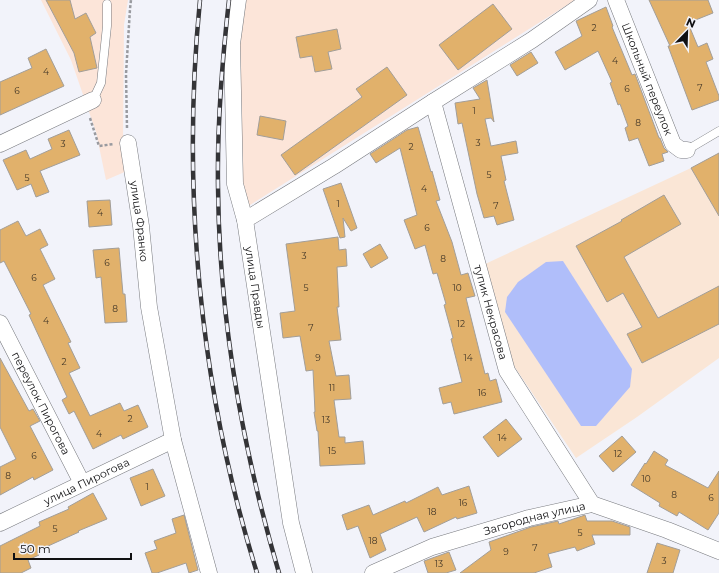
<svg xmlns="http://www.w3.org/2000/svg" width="719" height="573" font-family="Montserrat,sans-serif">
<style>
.industrial{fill:#fce5d9}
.education{fill:#fae6d6}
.green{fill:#b0befa}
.building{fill:#e1b16b;stroke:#a29e99}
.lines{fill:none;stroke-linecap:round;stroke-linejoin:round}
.service-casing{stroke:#77797e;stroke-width:9}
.minor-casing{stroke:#77797e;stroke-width:17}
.path{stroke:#999a9f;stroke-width:2.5;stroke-dasharray:3 2;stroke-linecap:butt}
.service{stroke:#fff;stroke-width:8}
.minor{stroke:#fff;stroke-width:16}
.rail-casing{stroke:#343437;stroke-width:4.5}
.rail{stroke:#f2f3fa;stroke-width:3;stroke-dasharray:9;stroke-linecap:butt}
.labels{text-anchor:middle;stroke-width:3;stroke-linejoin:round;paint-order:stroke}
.number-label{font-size:9px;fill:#443828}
.street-label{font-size:11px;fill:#101012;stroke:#f2f3fa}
</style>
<rect width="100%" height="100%" fill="#f2f3fa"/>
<!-- industrial -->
<path class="industrial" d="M41 0H128L124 25 123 144 127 171 106 180 96 132 71 60Z
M238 0H575L242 210Z"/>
<!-- education -->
<path class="education" d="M719 153V358L637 417 576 458 514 366 483 265 691 168Z"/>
<!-- green -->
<path class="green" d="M563 261 632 369 630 387 596 426H581L505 312 507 297 518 282 546 262Z"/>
<!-- building -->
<path class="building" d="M46 0H70L75 19 86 13 96 33 90 37 97 68 79 72 74 53Z
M649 0H708L713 13 688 23 698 47 707 43 713 59 706 62 719 96V100L692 110 668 46H670Z
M493 4 512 29 458 70 439 45Z
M606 7 613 26 612 27 632 75 635 74 659 138H660L664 148 668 152 662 154 664 161 649 166 638 138 629 141 625 128 628 126 620 104 618 105 610 83 612 82 598 51 565 70 555 52 582 36 576 21Z
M337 29 341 49 328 52 332 69 315 72 312 56 300 58 296 37Z
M46 49 64 86 0 115V82L32 68 28 58Z
M531 52 538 63 517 76 510 65Z
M387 67 407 95 295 175 281 155 362 97 356 89Z
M487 80 494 122 491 118 485 119 491 146 516 141 518 153 501 156 506 180 504 181 514 220 497 225 494 216 484 218 477 194 462 123 458 124 455 103 480 99 473 88Z
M260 116 286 121 283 140 257 135Z
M418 127 431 172 432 171 440 200 436 201 452 242 461 275 468 273 475 296 466 298 485 374 488 373 490 381 496 379 502 402 454 414 451 402 443 404 439 388 462 382 451 339 453 338 444 305 446 304 437 273 433 274 425 245 415 249 404 220 417 215 400 148 376 163 370 154 407 130Z
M69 130 80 155 40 171 49 192 36 197 31 184 17 190 3 160 26 150 30 159 52 149 48 139Z
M719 153V216L691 168Z
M341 183 357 228 351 231 343 218 345 237 340 238 323 189Z
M664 195 681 224 624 257 658 318 719 286V324L642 363 627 334 642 327 623 293 607 302 576 246 622 221 621 220Z
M110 200 112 225 89 227 87 201Z
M18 221 26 236 40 229 48 245 40 249 55 279 43 285 71 342 68 343 80 368 69 373 90 416 120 403 124 411 138 405 148 427 123 439 121 435 93 449 74 411 69 414 62 400 67 397 29 315 31 314 4 261 0 263V230Z
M338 237 339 250 346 249 347 266 337 267 339 307H337L341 340 329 341 336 376 349 375 351 399 334 400 339 437H345V443L363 441 365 464 320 466 318 431H317L314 412H315L313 370 306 371 300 336 283 338 280 313 295 311 286 244Z
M380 244 388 258 371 268 363 254Z
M119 248 123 294H125L127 322 105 323 101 277 96 278 93 250Z
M0 358 29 411 33 409 40 421 30 426 53 470 34 480 33 477 0 495V467L16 459 0 427Z
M506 419 522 439 498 457 483 437Z
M622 436 636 452 613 472 599 456Z
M654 451 668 460 665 465 708 488 719 471V513L708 530 679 512 677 516 659 506 660 503 631 485 645 463 646 464Z
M153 469 165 496 141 506 130 478Z
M469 486 477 513 457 519 456 517 424 532 417 517 380 534 386 550 370 558 358 526 347 530 342 515 369 505 373 515 405 501 406 503 438 487 442 495Z
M93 493 107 519 78 531 79 532 37 551 39 555 28 560 31 568 21 573H0V546L40 526 39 522 69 509 68 507Z
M184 515 198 570 189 573 186 563 157 573H152L145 553 157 549 154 541 176 533 172 519Z
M585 515 587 521H612L630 527V535H592L595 544 577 551 575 547 548 554 552 567 534 573H460L491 550 489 542 531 527 558 521 559 524Z
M657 543 680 550 673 573H647Z
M449 552 456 570 446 573H428L424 561Z"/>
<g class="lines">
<!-- service casing -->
<g class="service-casing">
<path id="service" d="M93 100 101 83 107 26V4
M687 150 719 131"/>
</g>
<!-- minor casing -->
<g class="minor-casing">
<g id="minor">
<path id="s1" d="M238 0 232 44 235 184 245 220 291 523 304 573"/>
<path id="s2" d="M616 0 673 144 681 150H687"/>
<path id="s3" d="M433 102 507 371 592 504"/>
<path id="s4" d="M128 143 141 226 149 307 173 440 209 573"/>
<path d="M0 144 93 100"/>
<path d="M245 220 334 166 433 102 532 40 589 0"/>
<path id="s5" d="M0 323 82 483"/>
<path id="s6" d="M0 523 173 440"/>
<path id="s7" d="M373 573 432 547 529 518 592 504 667 530 719 551"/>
</g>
</g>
<!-- path -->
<path class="path" d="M90 118 99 146 114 144
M127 128 126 74 130 9 131 0"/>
<!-- service -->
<use href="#service" class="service"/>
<!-- minor -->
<use href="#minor" class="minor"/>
<!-- rail casing -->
<g class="rail-casing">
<path id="rail" d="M200 0C181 191 200 390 257 573
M229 0C222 62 217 124 218 187 219 318 242 447 279 573"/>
</g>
<!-- rail -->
<use href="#rail" class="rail"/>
</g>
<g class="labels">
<!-- number labels -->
<g class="number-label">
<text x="594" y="31">2</text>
<text x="615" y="64">4</text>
<text x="46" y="75">4</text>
<text x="700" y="91">7</text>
<text x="627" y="92">6</text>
<text x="17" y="94">6</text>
<text x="474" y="114">1</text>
<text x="638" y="126">8</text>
<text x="478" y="146">3</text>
<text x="63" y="147">3</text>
<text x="411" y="150">2</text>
<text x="489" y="178">5</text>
<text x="27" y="181">5</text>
<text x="424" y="192">4</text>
<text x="338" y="207">1</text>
<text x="496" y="209">7</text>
<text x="100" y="216">4</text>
<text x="427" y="231">6</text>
<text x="304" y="259">3</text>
<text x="443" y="262">8</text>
<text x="107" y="266">6</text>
<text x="34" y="281">6</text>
<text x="306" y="291">5</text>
<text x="457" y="291">10</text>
<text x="115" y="312">8</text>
<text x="46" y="324">4</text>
<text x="461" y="327">12</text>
<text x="311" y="331">7</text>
<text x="318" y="361">9</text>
<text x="468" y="361">14</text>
<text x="64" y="365">2</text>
<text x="332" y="391">11</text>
<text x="482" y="396">16</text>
<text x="130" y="422">2</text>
<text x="326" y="423">13</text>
<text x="99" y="437">4</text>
<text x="502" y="441">14</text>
<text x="332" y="454">15</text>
<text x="618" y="457">12</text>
<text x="34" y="459">6</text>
<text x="8" y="479">8</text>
<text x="646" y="482">10</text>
<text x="147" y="490">1</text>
<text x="674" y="498">8</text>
<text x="711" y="501">6</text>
<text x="463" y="506">16</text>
<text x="432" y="515">18</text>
<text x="55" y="532">5</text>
<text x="580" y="536">5</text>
<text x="373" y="544">18</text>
<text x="535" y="551">7</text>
<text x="506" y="555">9</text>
<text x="664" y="564">3</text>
<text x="439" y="567">13</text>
</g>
<!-- street labels -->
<g class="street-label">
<text dy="4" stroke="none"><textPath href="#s2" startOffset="85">Школьный переулок</textPath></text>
<text dy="4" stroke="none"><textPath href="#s4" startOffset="79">улица Франко</textPath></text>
<text dy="4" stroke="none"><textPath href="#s1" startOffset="290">улица Правды</textPath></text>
<text dy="4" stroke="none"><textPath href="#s3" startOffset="218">тупик Некрасова</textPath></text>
<text dy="4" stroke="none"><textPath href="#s5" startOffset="90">переулок Пирогова</textPath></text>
<text dy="4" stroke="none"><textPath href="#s6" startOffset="96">улица Пирогова</textPath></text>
<text dy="4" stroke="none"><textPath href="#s7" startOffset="171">Загородная улица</textPath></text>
</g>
</g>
<!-- north arrow -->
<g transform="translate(687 32) rotate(23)" stroke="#f2f3fa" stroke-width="3" paint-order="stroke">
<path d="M0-3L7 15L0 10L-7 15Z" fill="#101012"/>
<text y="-6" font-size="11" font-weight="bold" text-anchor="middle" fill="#101012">N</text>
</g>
<!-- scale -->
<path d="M14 553v6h117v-6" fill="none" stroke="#101012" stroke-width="2"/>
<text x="20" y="553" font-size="12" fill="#101012" stroke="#f2f3fa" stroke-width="3" paint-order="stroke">50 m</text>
</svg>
